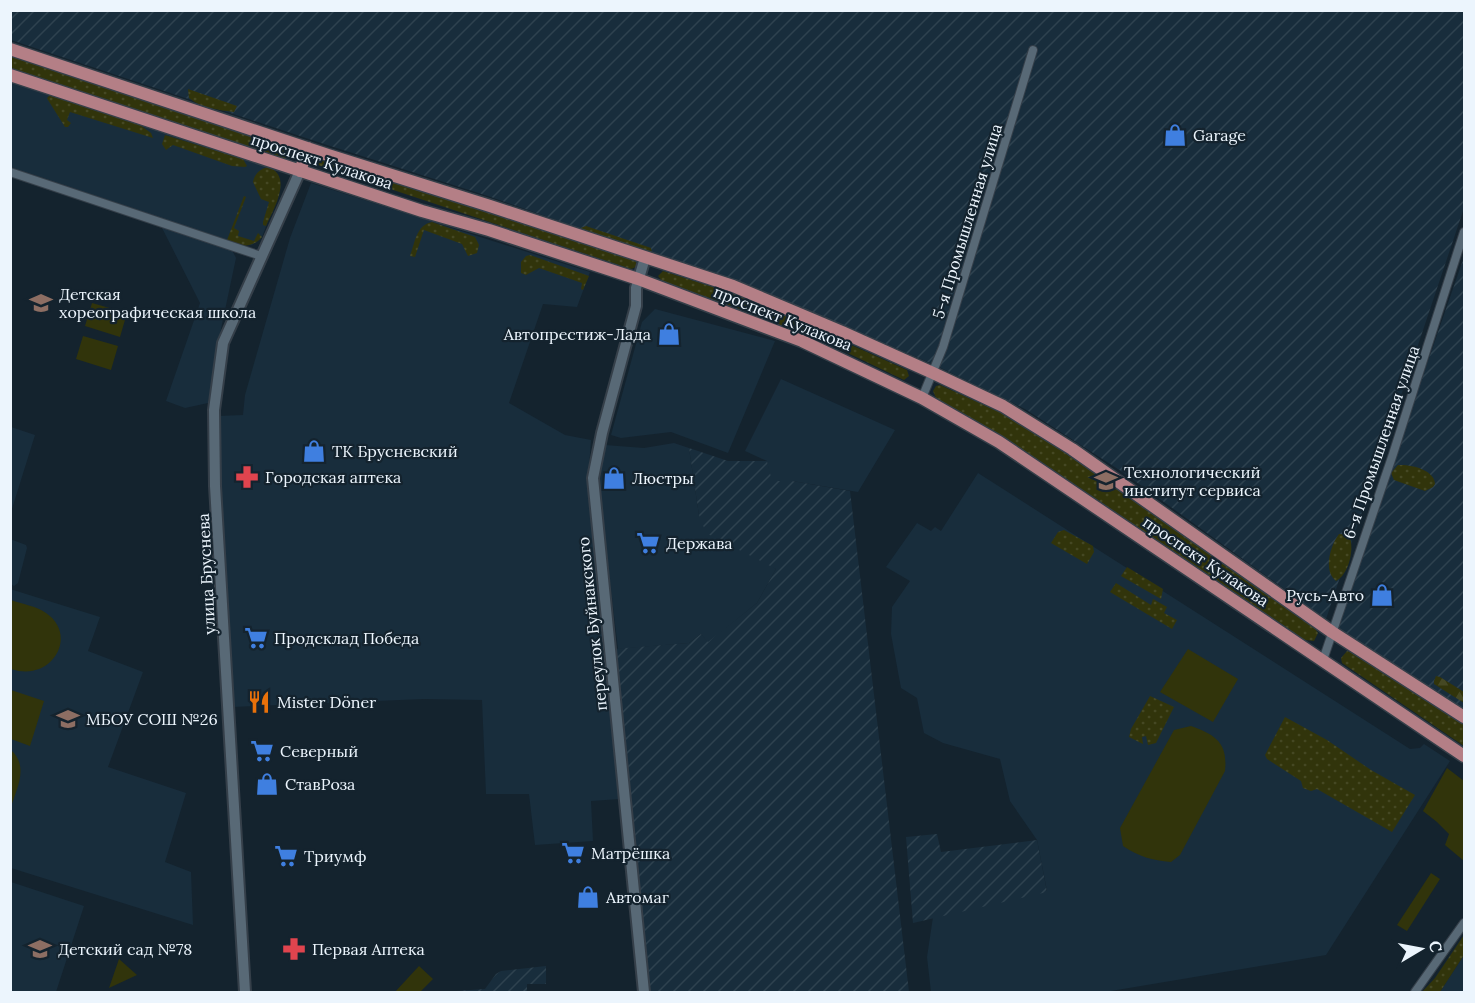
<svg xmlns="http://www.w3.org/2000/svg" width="1475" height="1003" font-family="Lora,serif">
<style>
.built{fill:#182d3c}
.industrial{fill:url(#industrial-furrows)}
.grass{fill:url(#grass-dots)}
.forest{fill:url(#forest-firs)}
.park{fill:#31340b}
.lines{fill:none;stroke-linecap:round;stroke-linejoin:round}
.minor-casing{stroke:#353f49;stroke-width:10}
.tertiary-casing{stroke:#353f49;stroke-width:14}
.primary-casing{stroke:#353f49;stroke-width:15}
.minor{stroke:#586976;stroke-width:8}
.tertiary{stroke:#586976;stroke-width:10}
.primary{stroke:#b47f86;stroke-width:12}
.labels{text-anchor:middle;stroke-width:4.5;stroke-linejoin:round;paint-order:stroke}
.poi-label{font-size:16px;fill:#ecf5fd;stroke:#14232e;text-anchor:start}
.street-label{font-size:16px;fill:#ecf5fd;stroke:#14232e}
</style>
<defs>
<pattern id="industrial-furrows" width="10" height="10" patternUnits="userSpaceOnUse" patternTransform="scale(1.5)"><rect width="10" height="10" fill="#182d3c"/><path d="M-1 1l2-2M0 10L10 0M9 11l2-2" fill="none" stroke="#2e424f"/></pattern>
<pattern id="grass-dots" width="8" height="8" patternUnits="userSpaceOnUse" patternTransform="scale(1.5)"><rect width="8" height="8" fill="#31340b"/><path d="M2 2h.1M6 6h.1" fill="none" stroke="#454823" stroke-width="1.8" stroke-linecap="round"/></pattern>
<pattern id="forest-firs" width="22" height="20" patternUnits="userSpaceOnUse" patternTransform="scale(1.5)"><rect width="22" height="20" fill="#31340b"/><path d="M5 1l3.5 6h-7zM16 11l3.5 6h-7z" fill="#454823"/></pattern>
</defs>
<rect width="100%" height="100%" fill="#14232e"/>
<!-- built -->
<path class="built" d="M11 82 272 168 277 173 281 187 262 237 252 245 235 244 232 250 236 258 217 348 208 403 185 408 166 401 200 303 156 216 11 167Z
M311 183 590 272 577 307 543 304 509 403 565 435 591 440 588 482 620 799 591 801 593 841 535 845 529 794H486L482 700 424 699 232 707 219 485 218 416 243 415 245 395 290 238Z
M655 309 775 341 728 453 671 432 621 438 611 435 642 322Z
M781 379 895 430 858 492 792 481H771L767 461 745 451Z
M11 427 35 435 11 512 10 427Z
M674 443 689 448 699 515 776 569 757 603 708 643 701 634 689 643 618 649 599 488 600 469 605 445 644 448Z
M978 473 1410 749 1420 748 1424 744 1450 761 1326 955 1105 992H931L927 957 933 917 1047 891 1037 840 1010 801 1000 759 943 743 924 733 917 698 901 688 891 634 892 607 910 581 886 567 917 523 931 531 935 527 941 531Z
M10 539 26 545 27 548 18 583 14 586 11 584Z
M10 589 100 617 88 651 143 672 108 767 186 793 165 862 191 872 193 925 11 868Z
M11 882 84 906 56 992H11Z
M1464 955V992H1440Z"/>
<!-- industrial -->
<path class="industrial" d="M11 10 1464 11V208L1326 619 1121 471 1025 409 939 367 787 301 488 196 321 143 11 40Z
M1464 257V712L1335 630Z
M689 448 728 461H767L772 481H792L850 491 909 992H650L613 649 689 643 701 634 708 642 757 603 776 569 706 533 699 515Z
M937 834 941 852 1037 840 1047 892 913 923 906 837Z
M546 966V984H527V992H442L485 989 496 974 501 971Z"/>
<!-- grass -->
<path class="grass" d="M11 56 287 149 290 151 291 157 283 159 11 68Z
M188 89 237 106 234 112C219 110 201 108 189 98Z
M50 95 136 122 151 133 153 138 70 112 67 120 71 123 68 127H65L48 100 47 98Z
M165 135 243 159 247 166 245 167 232 166 173 145 166 150 162 144Z
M321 155 633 260 636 262V267L631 269 318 165Z
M268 167C294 176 273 210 266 226L263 225V222L269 202 261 199 253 182C255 173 260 169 268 167Z
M244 196 246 197 234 228 239 231 238 236 254 241 258 233 262 237C253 248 238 248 227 240Z
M432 222 475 237 479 245 477 253 468 256 462 244 424 230 415 257 410 256C415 243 416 225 432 222Z
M586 226 651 248 653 257 578 229Z
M530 255 589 276 583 290 581 289 582 283 539 268 526 275 521 273V262L526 256Z
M663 271 744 297 907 370 909 376 904 380 833 346 735 307 662 281 658 276Z
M940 385 1006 415 1044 438 1314 627 1318 633 1314 641 1305 640 1037 459 936 398 933 391 936 386Z
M1398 465C1411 464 1435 470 1435 484L1433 487 1425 491 1394 480 1391 473Z
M1064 530 1093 546 1094 552 1087 564 1051 543 1058 532Z
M1339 534 1349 535C1355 548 1349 575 1336 581 1323 571 1330 546 1339 534Z
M1127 567 1163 589 1161 599 1121 576Z
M1116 583 1151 605 1153 599 1167 607 1164 613 1177 620 1172 629 1110 592Z
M1347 651 1351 652 1464 725V746L1342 663 1341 658Z
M1150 696 1174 707 1156 743 1148 745 1146 736 1142 737 1143 744 1129 737 1131 729Z
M1285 717 1327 740 1371 770 1415 795 1392 832 1317 789 1311 791 1303 788 1301 781 1267 759 1265 755Z
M1464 935V955L1440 992H1422L1435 978Z"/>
<!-- forest -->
<path class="forest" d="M1436 676 1440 677 1464 692V703L1434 684V681Z"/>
<!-- park -->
<path class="park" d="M92 303 127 313 120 337 85 326Z
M83 336 118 346 111 370 76 359Z
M11 600C22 604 36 606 46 613 79 635 52 683 11 669Z
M1188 649 1238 679 1213 722 1160 692Z
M11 690 44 701 30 746 11 739Z
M1191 726C1216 735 1228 743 1225 771L1180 855 1171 862C1152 860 1139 857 1123 846L1120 828 1174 730Z
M11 750C29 766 17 788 11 807Z
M1447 768 1464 781V861L1445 845 1449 834 1437 822 1423 811Z
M1431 873 1440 879 1407 931 1397 925Z
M119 959 137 975 109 988Z
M419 966 433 979 420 992H395Z"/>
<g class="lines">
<!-- minor casing -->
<g class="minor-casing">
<path id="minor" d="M10 172 261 256
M922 398 943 347 1033 50
M1323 660 1393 454 1464 232
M1415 992 1464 923"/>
</g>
<!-- tertiary casing -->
<g class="tertiary-casing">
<path id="tertiary" d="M245 992 215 486 214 410 223 343 300 171
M644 992 593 478 602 433 636 306V288L645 258"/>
</g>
<!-- primary casing -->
<g class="primary-casing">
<path id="primary" d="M10 49 328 155 490 206 733 286 842 332 933 373 1003 406 1072 449 1332 632 1464 717
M10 75 422 211 489 230 638 279 802 341 922 398 999 442 1464 756
M300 171 308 148"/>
</g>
<!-- minor -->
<use href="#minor" class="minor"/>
<!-- tertiary -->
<use href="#tertiary" class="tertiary"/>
<!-- primary -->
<use href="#primary" class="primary"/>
</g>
<!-- icons -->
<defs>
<g id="shop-bare" transform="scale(1.8)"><path d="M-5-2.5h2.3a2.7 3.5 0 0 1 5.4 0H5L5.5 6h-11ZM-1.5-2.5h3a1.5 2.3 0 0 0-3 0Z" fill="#3f7fe0" stroke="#14232e" stroke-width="2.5" paint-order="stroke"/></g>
<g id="school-bare" transform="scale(1.8)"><path d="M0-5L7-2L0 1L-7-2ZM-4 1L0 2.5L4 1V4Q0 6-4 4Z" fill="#8d6e63" stroke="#14232e" stroke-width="2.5" paint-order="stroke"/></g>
<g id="pharmacy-bare" transform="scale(1.8)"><path d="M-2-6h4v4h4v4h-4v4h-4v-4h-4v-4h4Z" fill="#e0444e" stroke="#14232e" stroke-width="2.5" paint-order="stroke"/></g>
<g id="university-bare" transform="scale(1.8)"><path d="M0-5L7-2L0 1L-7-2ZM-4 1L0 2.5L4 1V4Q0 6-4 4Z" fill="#8d6e63" stroke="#14232e" stroke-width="2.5" paint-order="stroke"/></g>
<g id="supermarket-bare" transform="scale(1.8)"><path d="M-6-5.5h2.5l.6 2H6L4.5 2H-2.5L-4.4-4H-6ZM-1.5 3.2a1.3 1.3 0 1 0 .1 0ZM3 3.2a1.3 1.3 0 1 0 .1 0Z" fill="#3f7fe0" stroke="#14232e" stroke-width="2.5" paint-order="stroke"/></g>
<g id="restaurant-bare" transform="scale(1.8)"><path d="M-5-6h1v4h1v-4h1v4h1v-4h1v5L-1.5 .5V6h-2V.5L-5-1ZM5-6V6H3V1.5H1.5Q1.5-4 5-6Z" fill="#e8710a" stroke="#14232e" stroke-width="2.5" paint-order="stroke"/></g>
</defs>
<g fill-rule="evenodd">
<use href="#shop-bare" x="1175" y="135"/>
<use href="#school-bare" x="41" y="303"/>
<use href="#shop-bare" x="669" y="334"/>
<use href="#shop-bare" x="314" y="451"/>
<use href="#pharmacy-bare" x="247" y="477"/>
<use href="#shop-bare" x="614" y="478"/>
<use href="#university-bare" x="1106" y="481"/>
<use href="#supermarket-bare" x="648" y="543"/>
<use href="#shop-bare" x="1382" y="595"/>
<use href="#supermarket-bare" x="256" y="638"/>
<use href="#restaurant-bare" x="259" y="702"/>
<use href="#school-bare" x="68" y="719"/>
<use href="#supermarket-bare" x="262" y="751"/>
<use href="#shop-bare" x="267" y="784"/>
<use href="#supermarket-bare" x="573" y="853"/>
<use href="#supermarket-bare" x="286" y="856"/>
<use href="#shop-bare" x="588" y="897"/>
<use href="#school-bare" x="40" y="949"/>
<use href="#pharmacy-bare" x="294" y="949"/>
</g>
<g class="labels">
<!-- poi labels -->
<g class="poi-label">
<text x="1193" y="141">Garage</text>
<text x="59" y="300">Детская<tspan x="59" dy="18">хореографическая школа</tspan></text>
<text x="651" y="340" text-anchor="end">Автопрестиж-Лада</text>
<text x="332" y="457">ТК Брусневский</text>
<text x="1124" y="478">Технологический<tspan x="1124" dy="18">институт сервиса</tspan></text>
<text x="265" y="483">Городская аптека</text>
<text x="632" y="484">Люстры</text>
<text x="666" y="549">Держава</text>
<text x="1364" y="601" text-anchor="end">Русь-Авто</text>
<text x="274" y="644">Продсклад Победа</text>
<text x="277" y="708">Mister Döner</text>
<text x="86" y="725">МБОУ СОШ №26</text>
<text x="280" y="757">Северный</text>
<text x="285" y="790">СтавРоза</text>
<text x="591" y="859">Матрёшка</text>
<text x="304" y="862">Триумф</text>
<text x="606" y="903">Автомаг</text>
<text x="58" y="955">Детский сад №78</text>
<text x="312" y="955">Первая Аптека</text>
</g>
<!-- street labels -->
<g class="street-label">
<text transform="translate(322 161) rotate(18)" y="6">проспект Кулакова</text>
<text transform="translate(967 221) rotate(-73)" y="6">5-я Промышленная улица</text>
<text transform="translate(783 318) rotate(22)" y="6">проспект Кулакова</text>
<text transform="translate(1381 442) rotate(-71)" y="6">6-я Промышленная улица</text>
<text transform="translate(1206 561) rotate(34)" y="6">проспект Кулакова</text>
<text transform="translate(206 574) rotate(-93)" y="6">улица Бруснева</text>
<text transform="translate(592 624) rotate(-96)" y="6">переулок Буйнакского</text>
</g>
</g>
<!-- border -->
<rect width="1475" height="1003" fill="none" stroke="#ecf5fd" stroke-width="24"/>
<!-- north arrow -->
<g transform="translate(1421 949) rotate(80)" stroke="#14232e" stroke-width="4.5" paint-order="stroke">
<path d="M0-4.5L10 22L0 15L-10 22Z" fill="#ecf5fd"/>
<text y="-9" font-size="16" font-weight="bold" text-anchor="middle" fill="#ecf5fd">С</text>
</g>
</svg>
